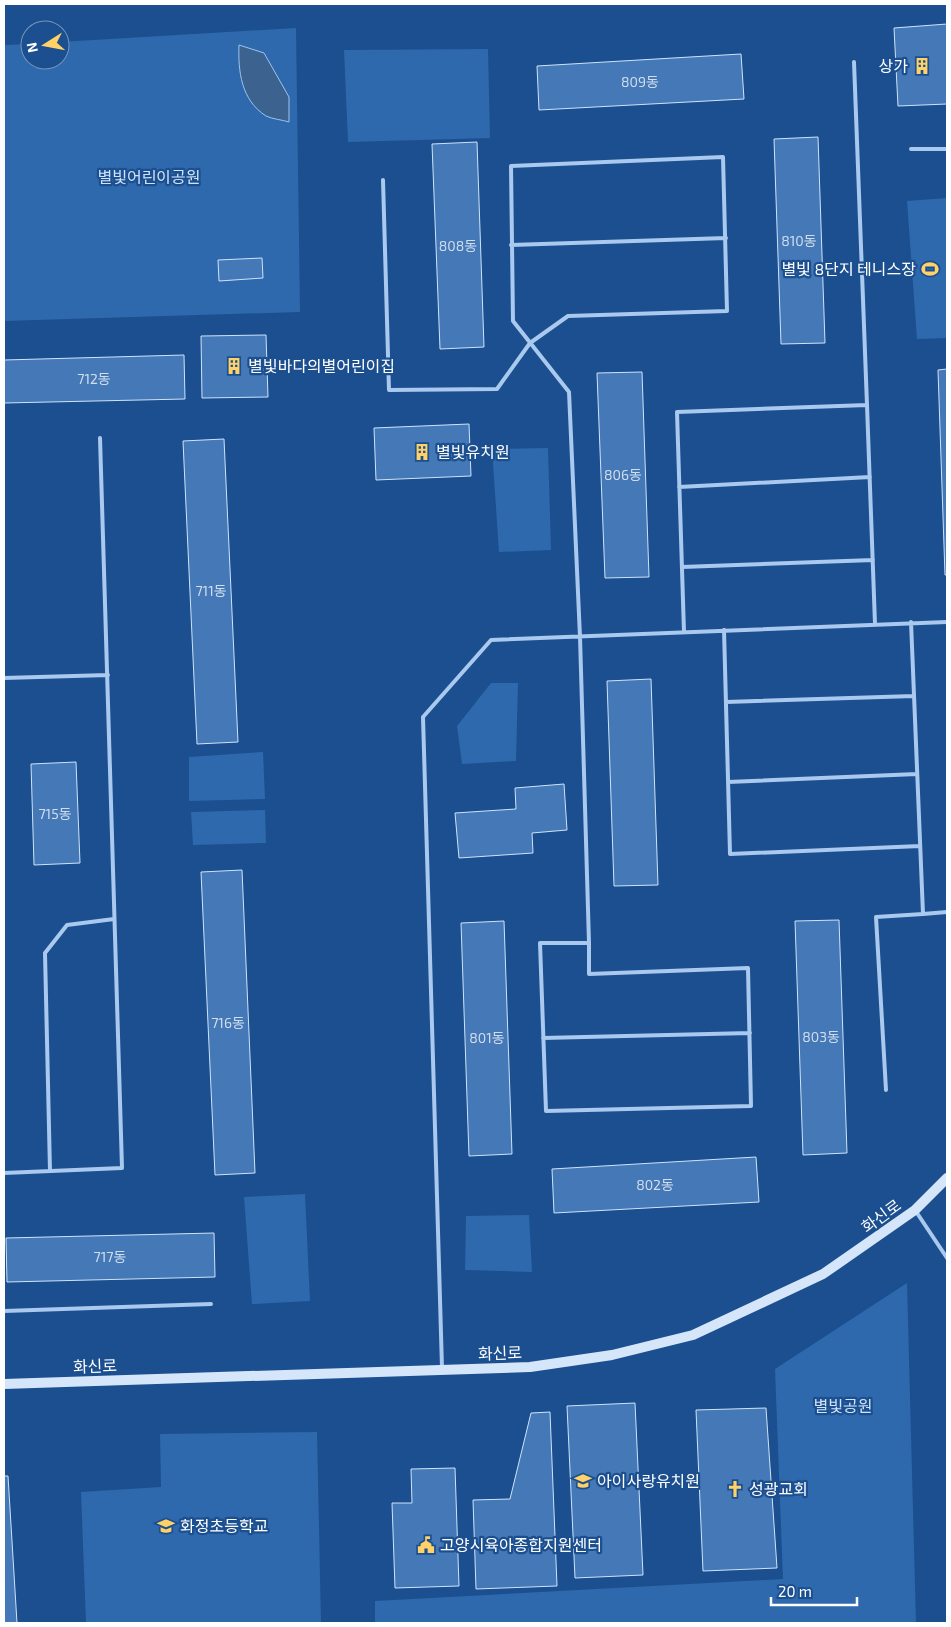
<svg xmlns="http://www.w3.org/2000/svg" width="951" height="1627" font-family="'Exo 2','Noto Sans KR',sans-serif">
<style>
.green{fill:#2e69ad}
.water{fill:#3c6290;stroke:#9cc4f0}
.building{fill:#4478b7;stroke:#cfe3fa}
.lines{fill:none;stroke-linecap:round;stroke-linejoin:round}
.lane{stroke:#a9c9ee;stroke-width:4}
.secondary{stroke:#d6e6fa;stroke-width:10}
.labels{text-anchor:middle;stroke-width:4.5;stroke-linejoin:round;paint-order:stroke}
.number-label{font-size:14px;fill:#d0dded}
.poi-label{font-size:16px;fill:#fff;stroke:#1b4f8f;text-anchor:start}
.park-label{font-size:16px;fill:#cfe3fa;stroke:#1b4f8f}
.street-label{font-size:16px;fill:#fff;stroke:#1b4f8f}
</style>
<rect width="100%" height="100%" fill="#1b4f8f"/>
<!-- green -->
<path class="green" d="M296 28 300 312 4 321V45L30 44V60H60V42Z
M488 49 490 138 348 142 344 50Z
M947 198V338L917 339 907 201Z
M548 448 551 550 499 552 492 449Z
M491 683H518L516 761 462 764 457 726Z
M263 752 265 799 189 801V757Z
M265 810 266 843 193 845 191 812Z
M305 1194 310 1301 252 1304 244 1197Z
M529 1215 532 1272 465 1270 466 1216Z
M907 1283 916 1623H375V1601L783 1579 775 1369Z
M317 1432 321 1623H86L81 1492 161 1487 160 1434Z"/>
<!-- water -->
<path class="water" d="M239 45 264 53 289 97V122C283 120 272 119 266 116 241 100 238 71 239 45Z"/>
<!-- building -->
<path class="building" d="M947 24V104L898 106 894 28Z
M741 54 744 99 539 110 537 66Z
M818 137 825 343 781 344 774 139Z
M477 142 484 347 440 349 432 144Z
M262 258 263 278 219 281 218 260Z
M266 335 268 397 202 398 201 336Z
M184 355 185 399 4 403V360Z
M947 369V575H945L938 370Z
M642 372 649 577 605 578 597 373Z
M469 424 471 476 376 480 374 428Z
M224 439 238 742 197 744 183 441Z
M651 679 658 885 614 886 607 681Z
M76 762 80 863 34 865 31 764Z
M564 784 567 830 532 833 533 853 459 858 455 813 516 809 515 788Z
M242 870 255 1173 215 1175 201 872Z
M839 920 847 1153 803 1155 795 921Z
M504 921 512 1154 469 1156 461 923Z
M756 1157 759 1202 554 1213 552 1169Z
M214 1233 215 1277 7 1282 6 1238Z
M635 1403 643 1575 575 1578 567 1406Z
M766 1408 777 1568 703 1571 696 1410Z
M550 1412 557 1586 476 1589 473 1500 510 1499 531 1413Z
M455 1468 459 1586 395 1588 392 1503H412L411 1469Z
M4 1476H8L17 1623H4Z"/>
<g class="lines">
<!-- lane -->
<path class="lane" d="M911 149H947
M383 180 389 390 497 389 530 343 568 316 727 311 723 157 511 166 513 321 569 392 580 637 589 943V974L748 968 751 1106 546 1111 540 943H589
M511 245 726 238
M867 405 875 624
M679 487 870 477
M682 567 873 560
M724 630 730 854 920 846
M684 632 677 412 867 405 854 62
M4 678 108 675
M726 702 914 696
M728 782 917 774
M923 914 947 912
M543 1038 750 1033
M886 1090 876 917 923 914 911 622
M50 1171 45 953 67 925 114 919
M4 1173 122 1168 100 438
M915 1210 947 1258
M4 1311 211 1304
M442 1368 423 717 491 640 947 622"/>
<!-- secondary -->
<path class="secondary" d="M4 1384 530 1367 612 1355 693 1335 823 1274 915 1210 947 1178"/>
</g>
<!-- icons -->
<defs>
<g id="building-bare" transform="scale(1.35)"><path d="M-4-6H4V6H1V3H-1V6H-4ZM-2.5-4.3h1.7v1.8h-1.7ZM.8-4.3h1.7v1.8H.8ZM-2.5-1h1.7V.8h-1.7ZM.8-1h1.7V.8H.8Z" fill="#ffd166" stroke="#1b4f8f" stroke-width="2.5" paint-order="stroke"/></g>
<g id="stadium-bare" transform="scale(1.35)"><path d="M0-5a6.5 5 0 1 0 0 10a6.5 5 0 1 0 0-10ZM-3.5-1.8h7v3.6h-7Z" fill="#ffd166" stroke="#1b4f8f" stroke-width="2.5" paint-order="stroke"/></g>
<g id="school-bare" transform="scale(1.35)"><path d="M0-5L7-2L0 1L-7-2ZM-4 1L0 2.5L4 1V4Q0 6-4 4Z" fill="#ffd166" stroke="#1b4f8f" stroke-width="2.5" paint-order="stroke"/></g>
<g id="church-bare" transform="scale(1.35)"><path d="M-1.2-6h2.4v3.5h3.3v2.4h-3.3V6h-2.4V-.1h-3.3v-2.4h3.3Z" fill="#ffd166" stroke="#1b4f8f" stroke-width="2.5" paint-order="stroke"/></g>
<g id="civic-bare" transform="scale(1.35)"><path d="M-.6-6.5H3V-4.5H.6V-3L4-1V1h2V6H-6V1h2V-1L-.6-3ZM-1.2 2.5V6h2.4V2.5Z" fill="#ffd166" stroke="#1b4f8f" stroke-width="2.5" paint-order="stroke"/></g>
</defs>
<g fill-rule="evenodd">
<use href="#building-bare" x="922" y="66"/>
<use href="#stadium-bare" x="930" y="269"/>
<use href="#building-bare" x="234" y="366"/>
<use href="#building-bare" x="422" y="452"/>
<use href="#school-bare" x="583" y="1481"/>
<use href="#church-bare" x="735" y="1489"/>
<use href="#school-bare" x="166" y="1526"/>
<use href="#civic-bare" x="426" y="1545"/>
</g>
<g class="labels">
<!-- number labels -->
<g class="number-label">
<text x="640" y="87">809동</text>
<text x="799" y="246">810동</text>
<text x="458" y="251">808동</text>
<text x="94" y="384">712동</text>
<text x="623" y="480">806동</text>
<text x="211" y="596">711동</text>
<text x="55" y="819">715동</text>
<text x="228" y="1028">716동</text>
<text x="821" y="1042">803동</text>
<text x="487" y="1043">801동</text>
<text x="655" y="1190">802동</text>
<text x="110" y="1262">717동</text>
</g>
<!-- poi labels -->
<g class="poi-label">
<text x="908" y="72" text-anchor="end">상가</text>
<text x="916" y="275" text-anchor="end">별빛 8단지 테니스장</text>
<text x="248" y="372">별빛바다의별어린이집</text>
<text x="436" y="458">별빛유치원</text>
<text x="597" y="1487">아이사랑유치원</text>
<text x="749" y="1495">성광교회</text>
<text x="180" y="1532">화정초등학교</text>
<text x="440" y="1551">고양시육아종합지원센터</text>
</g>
<!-- park labels -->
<g class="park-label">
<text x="149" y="183">별빛어린이공원</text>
<text x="843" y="1412">별빛공원</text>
</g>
<!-- street labels -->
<g class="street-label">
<text transform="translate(881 1216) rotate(-36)" y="6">화신로</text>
<text transform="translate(500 1353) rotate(-2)" y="6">화신로</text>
<text transform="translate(95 1366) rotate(-2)" y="6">화신로</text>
</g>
</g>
<!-- border -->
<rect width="951" height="1627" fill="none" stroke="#ffffff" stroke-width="10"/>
<!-- north arrow -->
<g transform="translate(45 45) rotate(259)"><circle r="24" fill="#1b4f8f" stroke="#7695bc"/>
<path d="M0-4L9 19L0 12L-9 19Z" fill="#ffd166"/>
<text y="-8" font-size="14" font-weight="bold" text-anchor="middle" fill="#ffffff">N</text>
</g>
<!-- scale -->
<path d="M771 1597v8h86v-8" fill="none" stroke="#ffffff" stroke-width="2.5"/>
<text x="778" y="1597" font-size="15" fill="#ffffff" stroke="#1b4f8f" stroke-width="4" paint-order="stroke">20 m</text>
</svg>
